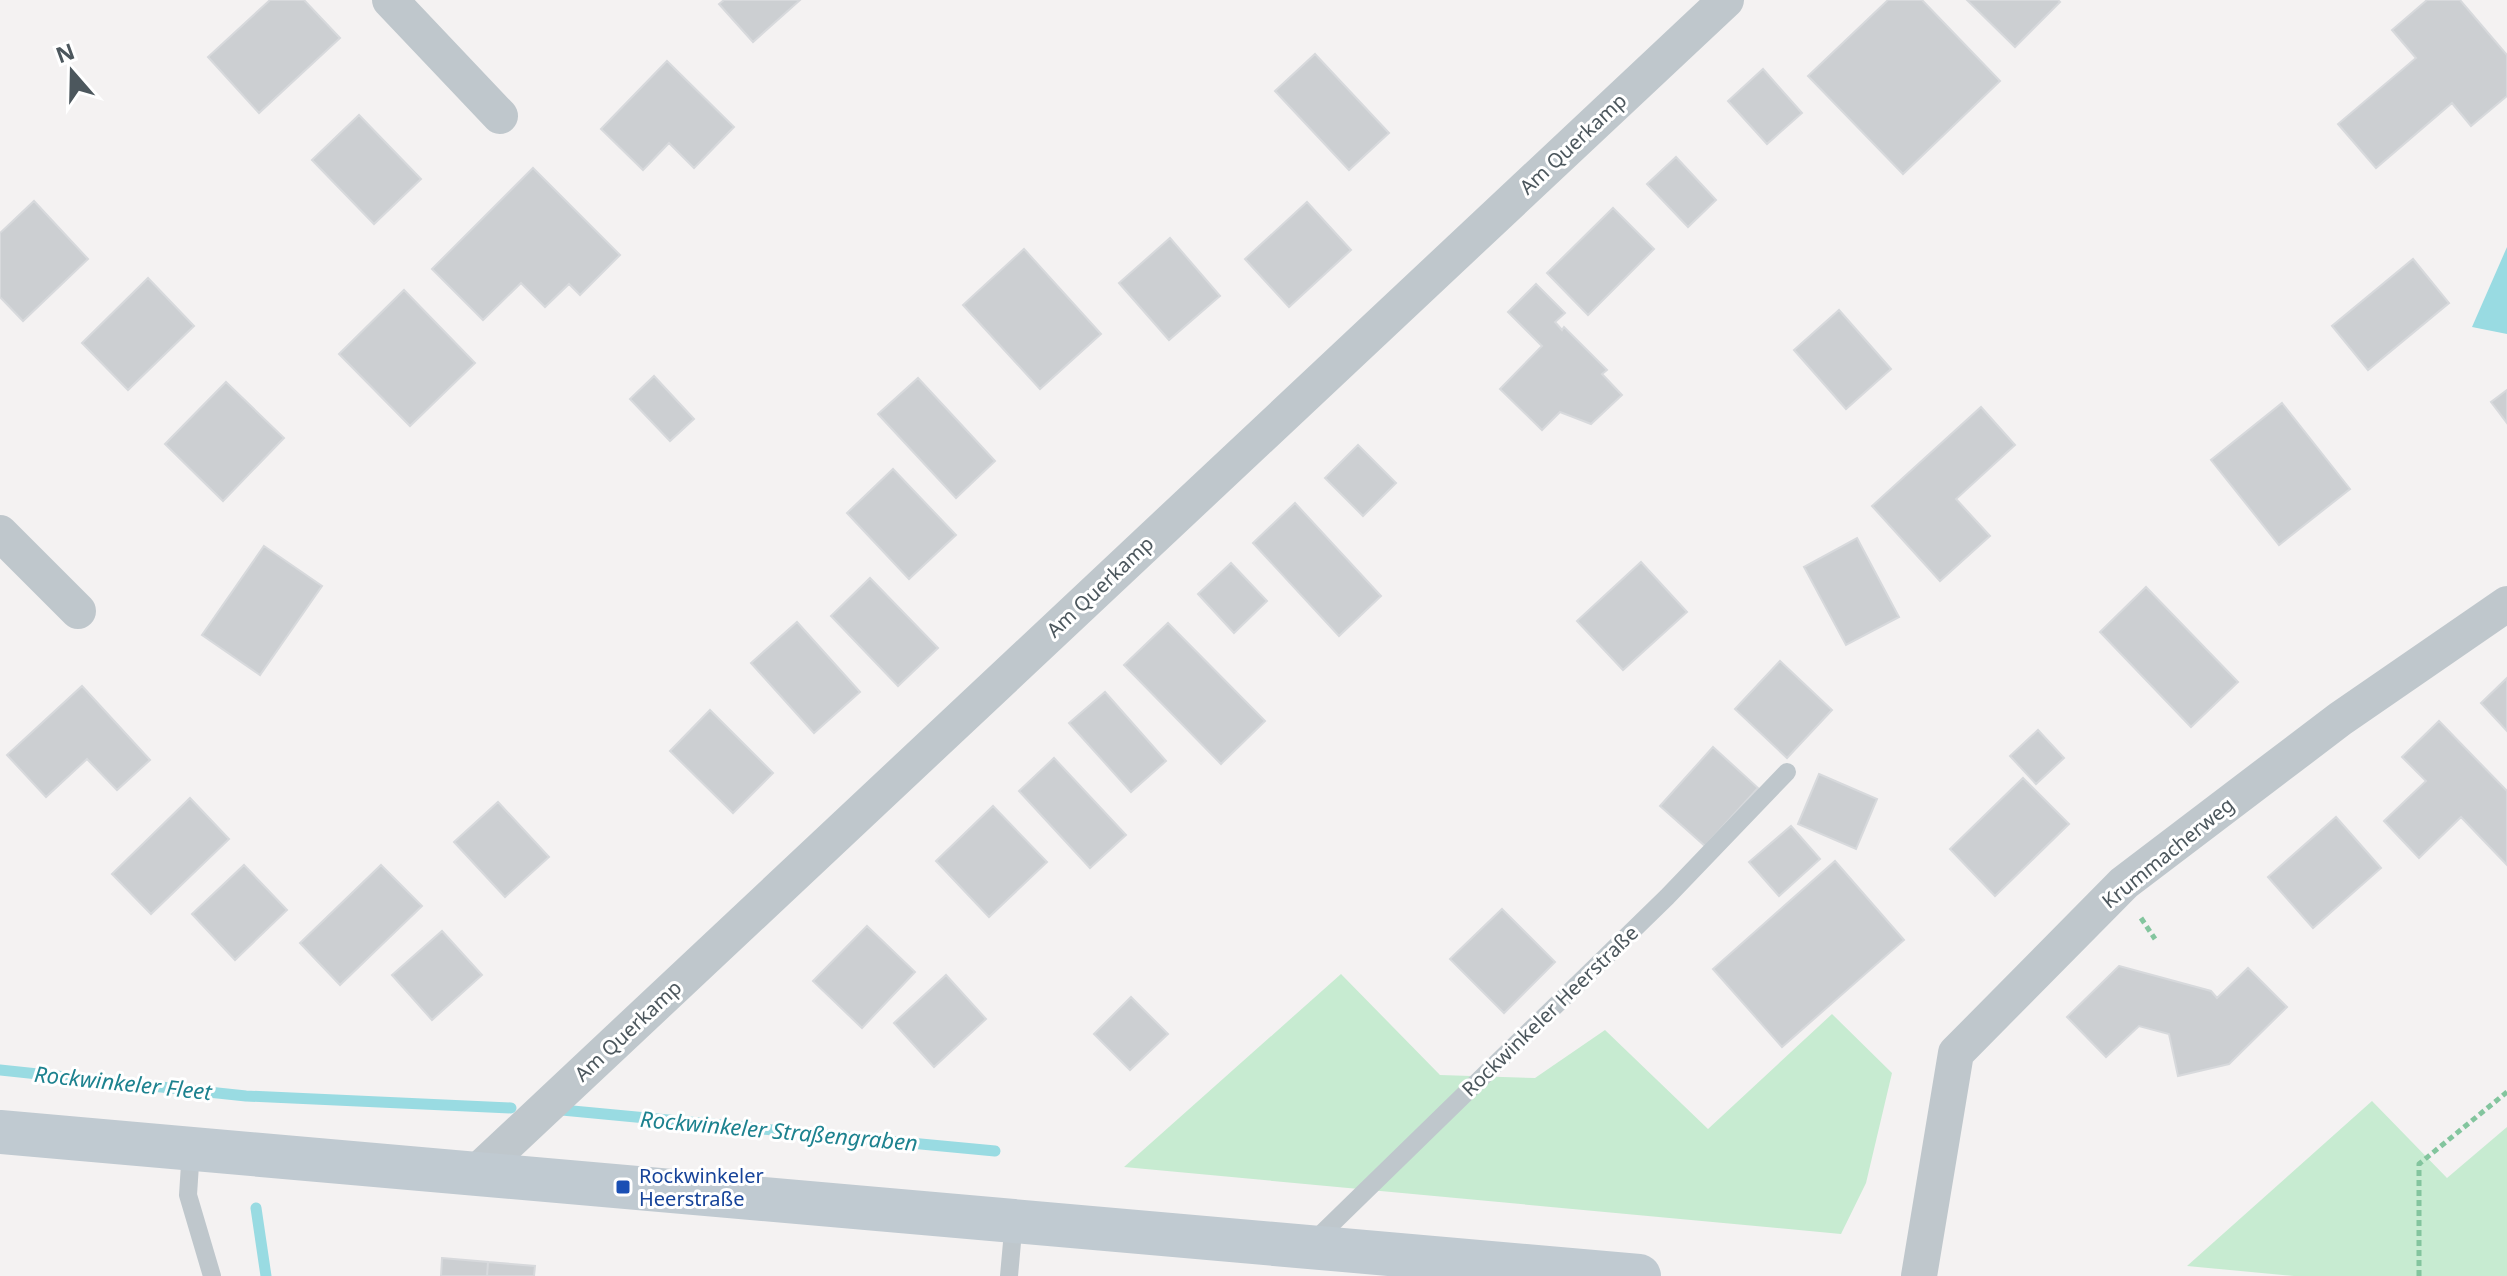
<svg xmlns="http://www.w3.org/2000/svg" width="2507" height="1276" font-family="'Noto Sans',sans-serif">
<style>
.green{fill:#c7ebd1}
.water{fill:#99dbe2}
.lines{fill:none;stroke-linecap:round;stroke-linejoin:round}
.stream{stroke:#99dbe2;stroke-width:11}
.building{fill:#cccfd2;stroke:#d7d9dc;stroke-width:2}
.path{stroke:#83c59e;stroke-width:5;stroke-dasharray:6 4;stroke-linecap:butt}
.service{stroke:#bfc7cc;stroke-width:18}
.minor{stroke:#bfc7cc;stroke-width:36}
.secondary{stroke:#c0cad1;stroke-width:44}
.transit-dot{fill:#1a4fb4;stroke:#fff;stroke-width:3}
.labels{text-anchor:middle;stroke-width:6;stroke-linejoin:round;paint-order:stroke}
.street-label{font-size:20px;fill:#4c575d;stroke:#fff}
.transit-label{font-size:20px;fill:#164399;stroke:#fff;text-anchor:start}
.water-label{font-size:22px;font-style:italic;fill:#1d828f;stroke:#fff}
</style>
<rect width="100%" height="100%" fill="#f4f2f2"/>
<!-- green -->
<path class="green" d="M1341 974 1440 1075 1535 1078 1605 1030 1708 1129 1832 1014 1892 1073 1866 1183 1841 1234 1124 1167Z
M2372 1101 2447 1178 2507 1127V1276H2294L2187 1266Z"/>
<!-- water -->
<path class="water" d="M2507 247V334L2472 327Z"/>
<g class="lines">
<!-- stream -->
<path class="stream" d="M0 1070 246 1096 511 1108
M562 1110 995 1151
M256 1208 266 1276"/>
</g>
<!-- building -->
<path class="building" d="M270 0H304L340 38 259 113 208 57Z
M724 0H800L753 42 719 4Z
M1888 0H1922L2000 81 1903 174 1808 76Z
M1967 0H2058L2060 2 2015 47Z
M2427 0H2460L2507 55V96L2471 126 2452 103 2376 168 2338 124 2416 58 2392 30Z
M1315 54 1389 133 1349 170 1275 91Z
M667 61 734 127 694 168 669 143 643 170 601 129Z
M1763 69 1802 113 1767 144 1728 101Z
M359 115 421 179 374 224 312 160Z
M1676 157 1716 200 1688 227 1647 184Z
M533 168 620 255 580 295 569 284 545 307 521 283 483 320 432 269Z
M34 201 88 259 23 321 0 297V233Z
M1307 202 1351 250 1289 307 1245 259Z
M1613 208 1654 249 1588 315 1547 273Z
M1170 238 1220 296 1169 340 1119 283Z
M1024 249 1101 334 1040 389 963 305Z
M2413 259 2449 303 2368 370 2332 326Z
M148 278 194 326 128 390 82 343Z
M1536 284 1565 313 1555 322 1562 330 1564 327 1607 370 1602 374 1622 395 1591 424 1560 412 1542 430 1500 389 1542 346 1508 312Z
M404 290 475 363 410 426 339 354Z
M1839 310 1891 369 1846 409 1794 350Z
M654 376 694 419 670 441 630 399Z
M918 378 995 461 956 498 878 414Z
M226 382 284 438 223 501 165 444Z
M2507 390V423L2491 402Z
M2282 403 2350 489 2279 545 2211 460Z
M1981 407 2015 445 1956 499 1990 536 1940 581 1872 506Z
M1358 445 1396 483 1363 516 1325 478Z
M893 469 956 535 909 579 847 513Z
M1295 503 1381 596 1339 636 1253 543Z
M1857 538 1899 617 1846 645 1804 567Z
M264 546 322 586 260 675 202 635Z
M1641 562 1687 612 1623 670 1577 621Z
M1231 563 1267 601 1234 633 1198 594Z
M870 578 938 648 898 686 831 616Z
M2146 587 2238 682 2191 727 2100 632Z
M797 622 860 692 814 733 751 663Z
M1168 623 1265 721 1221 764 1124 665Z
M1780 661 1832 710 1787 758 1735 709Z
M2507 678V731L2481 703Z
M82 686 150 760 117 790 87 759 46 797 7 755Z
M1105 692 1166 761 1131 792 1069 723Z
M710 710 773 773 733 813 670 751Z
M2439 721 2507 791V865L2461 817 2419 858 2384 821 2426 781 2402 757Z
M2038 730 2064 758 2036 784 2010 756Z
M1713 747 1758 788 1705 846 1660 806Z
M1054 758 1126 835 1090 868 1019 791Z
M1819 774 1877 799 1856 849 1798 824Z
M2023 778 2069 824 1995 896 1950 849Z
M190 798 229 839 151 914 112 874Z
M498 802 549 857 505 897 454 842Z
M993 806 1047 862 989 917 936 861Z
M2336 817 2381 868 2313 928 2268 877Z
M1791 826 1820 859 1779 896 1749 862Z
M1835 861 1904 940 1782 1047 1713 969Z
M244 865 287 910 235 960 192 914Z
M381 865 422 906 340 985 300 943Z
M1502 909 1555 962 1504 1013 1450 959Z
M867 926 915 972 862 1028 813 981Z
M442 931 482 975 432 1020 392 975Z
M2119 966 2211 991 2217 998 2248 968 2287 1007 2229 1064 2178 1076 2169 1034 2139 1026 2106 1057 2067 1017Z
M946 975 986 1019 934 1067 894 1023Z
M1131 997 1168 1034 1130 1070 1094 1034Z
M442 1258 488 1262 487 1276H441Z
M488 1262 535 1266 534 1276H487Z"/>
<g class="lines">
<!-- path -->
<path class="path" d="M2141 918 2155 939
M2419 1276V1164L2507 1092"/>
<!-- service -->
<path class="service" d="M191 1149 188 1195 212 1276
M1311 1244 1667 897 1787 772
M1009 1276 1014 1220"/>
<!-- minor -->
<path class="minor" d="M390 0 500 116
M0 533 78 611
M474 1175 1726 0
M1919 1276 1956 1053 2124 883 2340 719 2507 604"/>
<!-- secondary -->
<path class="secondary" d="M0 1132 1639 1276"/>
</g>
<!-- markers -->
<rect class="transit-dot" x="615" y="1179" width="16" height="16" rx="4"/>
<g class="labels">
<!-- street labels -->
<g class="street-label">
<text transform="translate(1573 144) rotate(-43)" y="7">Am Querkamp</text>
<text transform="translate(1100 587) rotate(-43)" y="7">Am Querkamp</text>
<text transform="translate(2168 853) rotate(-39)" y="7">Krummacherweg</text>
<text transform="translate(1550 1011) rotate(-44)" y="7">Rockwinkeler Heerstraße</text>
<text transform="translate(628 1031) rotate(-43)" y="7">Am Querkamp</text>
</g>
<!-- transit labels -->
<g class="transit-label">
<text x="639" y="1183">Rockwinkeler<tspan x="639" dy="23">Heerstraße</tspan></text>
</g>
<!-- water labels -->
<g class="water-label">
<text transform="translate(123 1083) rotate(6)" y="8">Rockwinkeler Fleet</text>
<text transform="translate(779 1131) rotate(5)" y="8">Rockwinkeler Straßengraben</text>
</g>
</g>
<!-- north arrow -->
<g transform="translate(72 72) rotate(340)" stroke="#ffffff" stroke-width="6" paint-order="stroke">
<path d="M0-6L14 30L0 20L-14 30Z" fill="#4c575d"/>
<text y="-12" font-size="22" font-weight="bold" text-anchor="middle" fill="#4c575d">N</text>
</g>
</svg>
